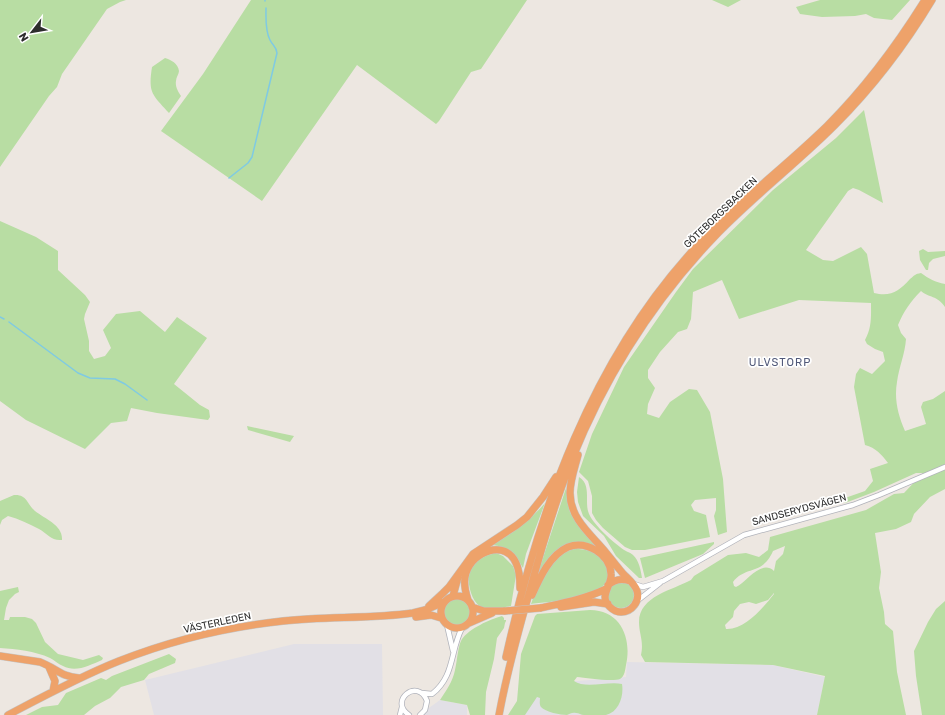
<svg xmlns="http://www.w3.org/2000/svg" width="945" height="715" font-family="Rubik,sans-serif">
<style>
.industrial{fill:#e2e0e6}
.green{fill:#b8dda3;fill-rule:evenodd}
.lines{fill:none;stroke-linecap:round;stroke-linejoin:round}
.stream{stroke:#7fcae3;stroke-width:1.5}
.minor-casing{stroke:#b1b3bb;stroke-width:6}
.highway-casing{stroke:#c4c4c4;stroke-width:8}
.minor{stroke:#fff;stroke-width:4.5}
.highway{stroke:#eea26a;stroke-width:7}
.highway-bridge-casing{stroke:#c4c4c4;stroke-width:8;stroke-linecap:butt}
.highway-bridge{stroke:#eea26a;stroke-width:7}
.labels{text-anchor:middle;stroke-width:3.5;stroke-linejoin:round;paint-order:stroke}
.street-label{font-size:10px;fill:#2d2d2d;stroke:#fff}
.neighbourhood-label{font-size:11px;letter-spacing:1px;fill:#515979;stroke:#fff}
</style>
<rect width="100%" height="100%" fill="#ede7e1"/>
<!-- industrial -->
<path class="industrial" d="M294 644H382L383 715H154L145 680Z
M627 662 773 665 825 677 817 715H525L527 707 542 692 565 682 626 677Z
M440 700 467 705V715H419Z"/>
<!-- green -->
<path class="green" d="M0 0H126L120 2 107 9 62 74 57 87 49 96 0 167Z
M251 0H527L481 69 471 72 439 121 436 124 357 65 262 201 161 131 203 74Z
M712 0H741L728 7Z
M820 0H910L892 20 874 18 866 14 855 16 822 17 800 14 796 7Z
M165 58C171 60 178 63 179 71 179 74 176 77 176 81 175 86 178 92 181 96L169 113C152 94 148 93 152 67Z
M864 110 883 203 859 190 853 188 848 191 806 250 823 260 833 261 861 247 867 254 874 293C891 297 899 291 910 279 915 275 915 274 921 273 929 279 935 282 945 284V307C937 295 929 298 921 291 910 302 904 311 898 325L901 333 906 339C905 354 899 367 897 382 894 399 898 415 905 431L926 424 921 407 923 402 933 399 945 391V489L930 497 914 514 911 522 896 529 875 533 881 572 879 588 884 612 885 624 893 631 897 672 906 715H817L825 676 773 665 645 662 641 655C644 641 639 634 639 622 639 596 673 590 691 580L694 576 728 555 746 553 759 557 768 550 770 537 866 510 894 494 904 493 923 473H916L874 492 845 503 844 501 845 498 865 491 873 481 870 469 888 463C881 454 876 448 865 445L854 387 856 374 860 368 872 374 885 361 883 352 875 349 867 344 865 340C872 327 871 317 871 303L799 300 739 319 722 280 693 292 691 319 687 329 678 332 660 352 648 370V378L655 388 648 404 647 414 659 418 670 402 689 389 697 390 710 412 723 479 727 532 718 535 714 516 716 510V498L695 500 691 505 694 511 706 515 710 537 645 550H632L625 547 603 528 596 520 592 513V496L588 481 579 472 592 434 624 367 676 292 693 269 773 190 836 138ZM785 546 783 554 776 561 774 571C761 559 747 582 736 587L734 586 733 582C746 565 762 576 773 551ZM774 593V594C763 608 745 630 726 629L725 625 733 617 734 611 740 604 749 602 756 604 768 600Z
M0 221 36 237 58 251V270L85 295 90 302 85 314 84 319 89 341V351L94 359 105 356 111 348 103 330 116 314 140 311 165 332 177 317 207 338 174 384 200 405 209 410 210 417 208 420 157 413 131 408 127 421 111 423 85 449 26 420 0 401Z
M923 249 928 252 945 251V256L933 259 929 263 928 270H926L920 260 919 251Z
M247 426 294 436 290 442 248 430Z
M579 477C591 484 585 500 588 511 589 515 591 518 594 522 601 531 611 540 620 547 624 551 630 552 633 555 639 560 641 571 642 578H639L616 556 604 536 583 516 578 502 577 492Z
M566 488 570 512 575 521 597 547C588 542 579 543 570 544L536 579Z
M14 495C27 494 27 504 35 511 45 519 63 525 62 540 51 541 48 534 39 529 29 524 19 519 8 516L2 520 0 525V501Z
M545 503 526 554 523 568C515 554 508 546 492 545 511 533 530 521 545 503Z
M714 542V544L703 554 645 578 640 558Z
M574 549C587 549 596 551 604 562 606 564 607 567 608 570 617 598 548 602 531 604 538 585 552 554 574 549Z
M496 553 503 556 513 566 516 575 511 606C503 607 492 610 483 608 472 604 466 583 470 572 473 561 485 555 496 553Z
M608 595a13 13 0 1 1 26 0a13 13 0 1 1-26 0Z
M18 587 19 592 15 594 9 600 6 608 4 620H9L10 617H25L32 619 36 623 45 642 58 654 83 660 99 655 103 658 102 660C90 665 76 673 63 666 58 664 54 660 50 658 35 651 16 649 0 648V591Z
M444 612a13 13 0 1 1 26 0a13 13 0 1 1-26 0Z
M945 601V715H922L916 676 914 651 928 622 936 609Z
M590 610C621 610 632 639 626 665 625 670 625 676 620 679 613 682 586 678 577 677L574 681C585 689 608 681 622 684 624 696 619 712 606 715 600 715 590 715 584 715 581 715 579 713 576 713 572 712 570 714 567 715 561 715 545 712 541 707 539 704 540 700 540 698L537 697 525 715H508L517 701 521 654 535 616 537 614Z
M502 616 504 618V620H506V621L505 623 504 628 497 638 494 659 486 692 485 715H470L467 705 440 700C446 691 453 681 455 670 457 662 458 645 462 639 469 629 490 619 502 616Z
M169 654 176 659 175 663 149 674 144 680 121 687 110 698 95 706 84 715H26L42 707 58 705 66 693 101 678 106 680 112 676Z"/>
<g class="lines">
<!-- stream -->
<path class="stream" d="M265 0V1
M229 178 248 163 252 157 277 53C276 46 273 46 270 40 265 31 266 18 266 8
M0 317 4 319
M9 322 78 373 90 378 115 379 125 384 147 400"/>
<!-- minor casing -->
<g class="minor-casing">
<path id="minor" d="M634 584 643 587 663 581 744 535 853 505 879 495 945 467
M637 601 660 583
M447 625 453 651
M422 693 432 694C455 676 450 651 462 628
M400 715 402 707
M409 715C388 701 418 677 427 701L425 710 420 715"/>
</g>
<!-- highway casing -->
<g class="highway-casing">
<path id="highway" d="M608 585C615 579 622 578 630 581
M532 595C540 577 550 555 568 547 586 540 610 554 611 574 612 586 598 596 610 607 613 610 617 612 621 612 632 612 640 601 637 591 635 583 625 577 620 570 614 563 609 556 603 549 588 532 570 517 570 493 570 480 575 467 578 455
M441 612a16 16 0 1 1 32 0a16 16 0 1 1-32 0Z
M453 596 458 577
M468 600C465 591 463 582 466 573 473 551 505 539 516 563 520 571 520 580 520 588
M429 606 442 594 449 587 473 554 517 525 527 517 543 497 556 477
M472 607 484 611H505
M561 607 594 602 608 604
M540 608C563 603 585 599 606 589
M416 617 431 615 441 618
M469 623 492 613
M0 656 40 662C56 668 61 677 79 678
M506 657C539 510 592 358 698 245 738 202 785 167 827 126 865 88 897 45 925 0
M49 667 55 681 53 691
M8 715C44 696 81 676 119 661 172 640 227 627 283 621 326 616 370 619 413 613L425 610 444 602
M499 715C507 672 518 632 530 590 542 546 555 502 572 459 606 375 655 298 718 233 755 195 797 163 835 125 872 88 905 45 932 0"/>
</g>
<!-- minor -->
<use href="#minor" class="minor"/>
<!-- highway -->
<use href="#highway" class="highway"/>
<!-- highway-bridge casing -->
<g class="highway-bridge-casing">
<path id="highway-bridge" d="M505 611 540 608"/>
</g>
<!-- highway-bridge -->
<use href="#highway-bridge" class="highway-bridge"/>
</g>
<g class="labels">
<!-- street labels -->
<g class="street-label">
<text transform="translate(720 212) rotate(-44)" y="4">GÖTEBORGSBACKEN</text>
<text transform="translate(799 509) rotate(-15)" y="4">SANDSERYDSVÄGEN</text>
<text transform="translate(217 622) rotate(-12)" y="4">VÄSTERLEDEN</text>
</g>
<!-- neighbourhood labels -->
<g class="neighbourhood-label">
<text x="780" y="366">ULVSTORP</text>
</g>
</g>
<!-- north arrow -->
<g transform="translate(32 32) rotate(239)" stroke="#ffffff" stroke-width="3" paint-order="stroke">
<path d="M0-3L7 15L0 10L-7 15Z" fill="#2d2d2d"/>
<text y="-6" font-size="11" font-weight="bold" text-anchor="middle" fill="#2d2d2d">N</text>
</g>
</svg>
